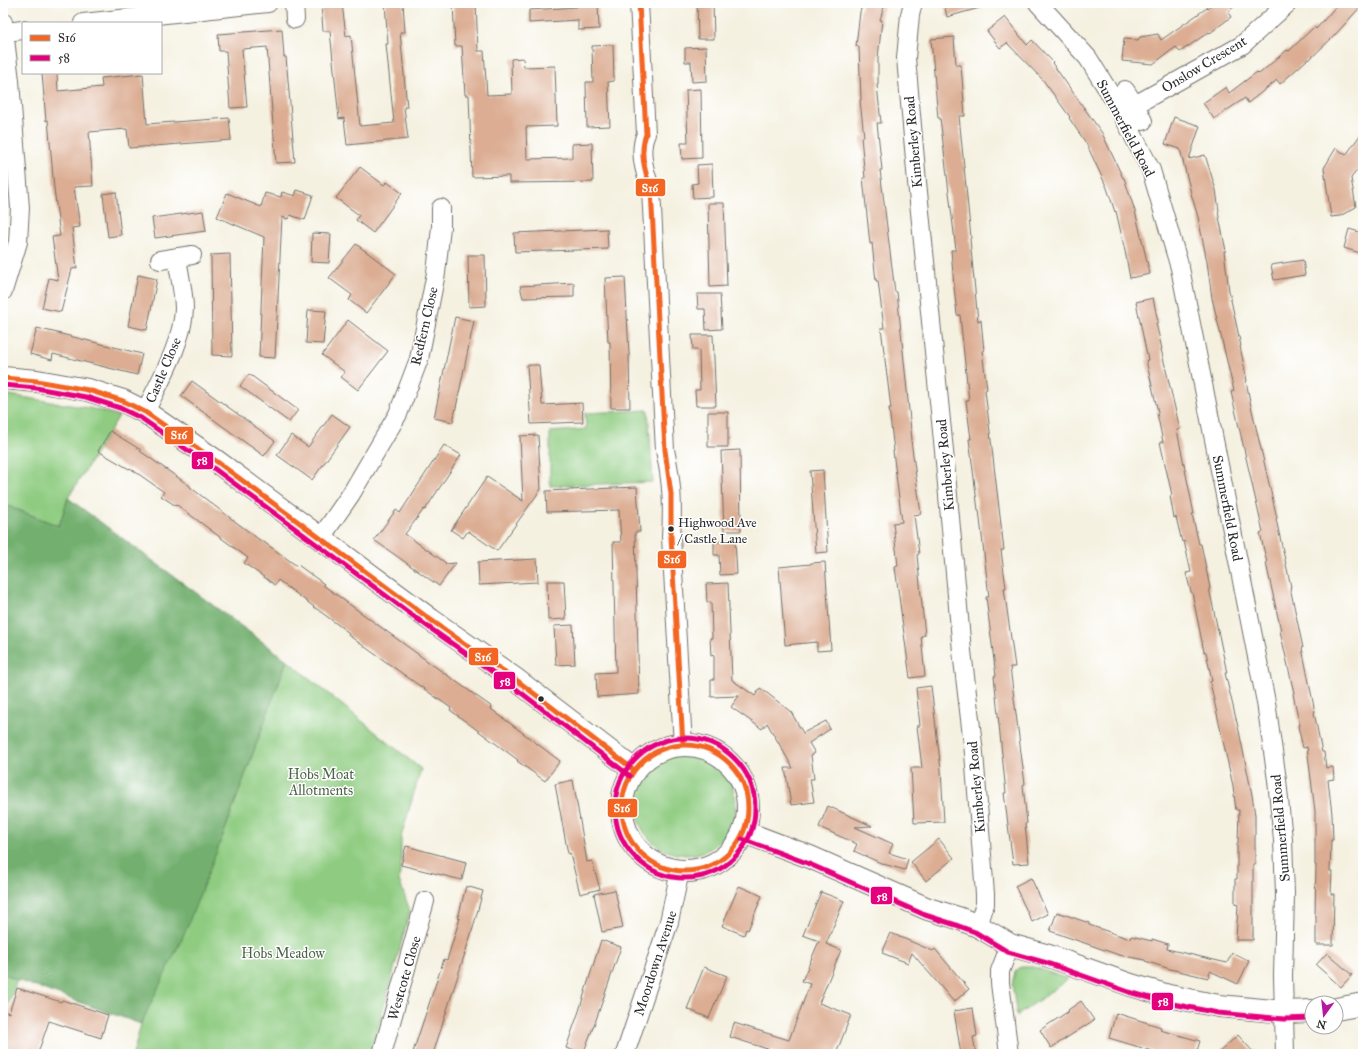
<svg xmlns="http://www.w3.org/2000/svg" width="1366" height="1057" font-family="'IM FELL Great Primer',serif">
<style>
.green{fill:#8fcc81;stroke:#5d7c56}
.forest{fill:#73b06f;stroke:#4f6e4d}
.building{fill:#dcad93}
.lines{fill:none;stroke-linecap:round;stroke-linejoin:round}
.minor-casing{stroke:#72706b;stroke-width:20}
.tertiary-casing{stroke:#72706b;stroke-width:24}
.minor{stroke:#fff;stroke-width:18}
.tertiary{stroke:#fff;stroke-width:22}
.bus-1-casing{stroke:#fff;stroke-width:8}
.bus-2-casing{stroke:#fff;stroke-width:8}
.bus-1{stroke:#f26522;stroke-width:5}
.bus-2{stroke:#e5007d;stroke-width:5}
.bus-dot{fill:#2b2b2b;stroke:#fff;stroke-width:1.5}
.labels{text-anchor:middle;stroke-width:3;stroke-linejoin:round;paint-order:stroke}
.bus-label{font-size:13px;fill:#2b2b2b;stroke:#fff;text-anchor:start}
.street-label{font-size:14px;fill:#2b2b2b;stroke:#fff}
.park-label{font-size:14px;fill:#4e6349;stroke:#fff}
.line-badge{stroke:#fff;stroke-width:1.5}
.badge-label{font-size:11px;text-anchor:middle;font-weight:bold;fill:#fff}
</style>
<rect width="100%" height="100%" fill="#fff"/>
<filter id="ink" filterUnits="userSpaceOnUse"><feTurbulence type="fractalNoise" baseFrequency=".025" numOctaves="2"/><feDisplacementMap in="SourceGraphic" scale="8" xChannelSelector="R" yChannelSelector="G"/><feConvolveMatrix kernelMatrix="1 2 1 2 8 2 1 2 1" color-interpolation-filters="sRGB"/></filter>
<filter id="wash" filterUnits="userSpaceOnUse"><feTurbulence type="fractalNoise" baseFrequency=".012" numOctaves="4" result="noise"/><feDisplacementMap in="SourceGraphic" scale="16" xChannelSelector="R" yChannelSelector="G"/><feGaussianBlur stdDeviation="0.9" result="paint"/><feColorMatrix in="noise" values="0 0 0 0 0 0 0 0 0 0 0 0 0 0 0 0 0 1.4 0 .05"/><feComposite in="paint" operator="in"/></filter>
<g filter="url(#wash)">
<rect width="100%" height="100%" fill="#f5f1e1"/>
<!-- green -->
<path class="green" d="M3 394 89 408 119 416 68 498 59 526 3 504Z
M648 410 653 482 550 486V432L586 429 585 413Z
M287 660 421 769 401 837V865L399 880 410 911 371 1054H133L141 1024 225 830Z
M636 805a50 50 0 1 1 100 0a50 50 0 1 1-100 0Z
M1021 967H1034L1068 979 1017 1016 1012 984 1015 972Z
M3 973 17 980 7 1008 3 1006Z"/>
<!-- forest -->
<path class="forest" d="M68 498 287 660 225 830 185 932 141 1024 17 980 3 973V504L59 526Z"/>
<g id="blocks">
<!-- building -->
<path class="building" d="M321 3H342L346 36 351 35 360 126 394 123 386 44H388L385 3H403L405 32H400L407 107H404L408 139 347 145 344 118 339 119 330 31H323Z
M453 3H476L478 51H484L487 95 512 94 511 59 523 58 524 67 555 66 557 126 526 127 527 159 572 158V144L592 143 593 182 509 183V176L472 177 469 95H465L462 46H455Z
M577 3H598L599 29 578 30V20L529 23V10L577 7Z
M697 3H713L714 39H698Z
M863 3H885L880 20H882L878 58V85H877L881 123H877L882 170H880L895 292H897L912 440H911L921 514 914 515 919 554 917 555 925 635 921 636 925 676 910 678 895 567 898 566 893 523 902 522 893 451H894L889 408H891L881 328H884L878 281H876L872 243 870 244 863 178H865L861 137H864L860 100H861L859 47 856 46 860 12Z
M944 3H983V7L947 17Z
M1214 3H1238L1228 12 1231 17 1210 33 1209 32 1180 52 1176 47 1153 64 1122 61 1124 39 1138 40 1140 37 1158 34 1161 40Z
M1339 3 1363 4 1334 36 1309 60 1308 59 1280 84 1277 80 1248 103 1245 98 1214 119 1203 103 1226 87 1229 93 1257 72 1259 74 1287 50 1289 51 1314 27 1316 29Z
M1005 17 1027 45 1032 40 1053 62 1052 63 1102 133 1123 178H1124L1135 211 1150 274 1130 278 1125 251 1116 211 1115 212 1107 188 1086 143 1069 118 1070 117 1043 80 1007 43 1000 48 987 31Z
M282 29 284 57H286L295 162 276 163 267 47 242 49 247 107 230 108 226 51H219L218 34Z
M954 37 956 65H961L965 116H959L971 238 970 239 978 321 981 320 984 351H982L987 389 985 390 1004 550H1001L1006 588H1004L1015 667H1010L1025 784 1023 785 1027 823 1025 824 1029 863 1013 864 1004 793H1006L994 676H996L986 597H989L979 510H978L969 439H971L966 401H969L965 364 960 315H957L954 286 951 250H956L940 118H938L931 39Z
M613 45 614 81 608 82 610 126 587 127 586 82H593L592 46Z
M706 47 707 81 692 82 691 62H685V48Z
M42 73H57L58 91 102 87 101 78 143 74 147 124 229 118 231 140 129 148 127 129 89 132 93 186 74 187 80 227 72 228 77 268 72 269 61 312 42 308 49 278 58 280 52 237 60 236 54 188 48 120 46 121Z
M701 89 702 158 682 159 681 143H688L686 90Z
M1174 117 1200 126 1189 159 1205 155 1216 190 1219 211 1218 212 1226 251H1224L1229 291 1241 346H1240L1247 381H1246L1251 406 1277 518 1276 519 1291 587H1290L1303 648H1302L1315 712H1314L1322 752H1324L1326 768 1333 767 1334 779 1328 780 1332 814 1333 840H1331L1330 871H1332L1331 894H1334L1333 945H1316V916H1315L1316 865H1315V811L1307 747 1303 748 1298 726H1300L1293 694 1294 693 1280 631H1281L1266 563H1267L1260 533 1263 532 1231 392 1234 391 1212 298 1207 262 1198 217 1192 197 1180 149 1165 144Z
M1363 131V163L1351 178 1356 207 1340 216 1331 217 1324 168 1336 148 1346 155Z
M712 164 713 197 693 198 692 184 698 183 697 165Z
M360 167 384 185 387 182 402 193 373 233 356 220 359 215 336 198Z
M297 190 313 195 305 220 290 215 288 219 282 217 275 358 259 357 264 237 217 217 227 193 261 207 265 193 281 197 282 192 295 196Z
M116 192 121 235 108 237 103 194Z
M708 203H724L727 286 710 287Z
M203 211 206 231 155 238 152 218Z
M607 229 608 249 515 252 514 233Z
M1349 229 1363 233V254L1344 248Z
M312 233 331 234 329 263 311 262Z
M356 244 396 274 366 313 349 300 352 295 329 278Z
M230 254 232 356 212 355 211 255Z
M468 255H485L486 306 469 307Z
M1303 260 1305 275 1274 280 1271 265Z
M138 275 157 279 147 330 128 326Z
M625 277 629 354 630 408H611L610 342H608L605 278Z
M574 283V297L523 298 520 286Z
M697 294H720L722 329 706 330 705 309H698Z
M1153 298 1158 322 1156 323 1162 349H1161L1180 429 1177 430 1194 514H1192L1199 544H1201L1210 588H1209L1227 673H1225L1239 731 1252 795 1255 815V864H1253V940H1236L1238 905 1235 904V879H1237V843H1238L1239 810H1236L1233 786 1210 682 1212 681 1206 652H1204L1192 592H1191L1186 573 1191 572 1184 541 1182 542 1176 517 1174 518 1170 496 1172 495 1160 442H1163L1157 413 1158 412 1146 360H1148L1136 302Z
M308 310 326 311 323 344 306 343Z
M455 317 474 321 453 422 434 418Z
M348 320 388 351 358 390 341 377 345 372 322 355Z
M37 328 142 354 137 375 53 354 52 360 30 354Z
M692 335H713L716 406H696L695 390H700L699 350H693Z
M527 365H539L542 405 582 403 583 422 531 424Z
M249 374 298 410 289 422 240 386Z
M192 381 275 441 264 456 181 396Z
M708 412H728V447H708Z
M332 414 350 427 312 480 277 455 291 435 308 447Z
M110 431 141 450 140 451 190 486V487L220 510 261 541V540L297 566 298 565 324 584 323 585 430 663 492 707 491 709 560 761 545 781 517 761 518 760 450 710 451 708 348 635 349 633 278 580 275 585 244 563 248 558 177 505 176 506 161 496 164 492 130 468 129 469 98 451Z
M538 435 541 489 497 551 468 531 463 538 451 530 487 477 523 501 520 436Z
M444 445 461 455 425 510 424 509 405 534 446 563 445 564 456 563 439 586 374 540 396 510 400 513Z
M740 450 741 531H724L721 451Z
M823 470 828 552 816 553 810 471Z
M637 487 640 532H635L639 694 597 697 596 673 616 672 613 542H621L619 510 547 512 546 491Z
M735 541 737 574 720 575 719 555H714V542Z
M537 559 538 582 479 585 478 562Z
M825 562 831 650 817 651V642L785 645 779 567 811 564V563Z
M547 581H564L566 619 548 620Z
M728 583 732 680 755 696 760 688 767 693 791 712 803 733 826 721 830 729 809 743 815 753 811 755 814 779H810L814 802 791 805 785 768H793L767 723 762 729 731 707 739 696 711 697V680H714V655L711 656 710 638H712L711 602H707L706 584Z
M573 625 575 664 556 665 554 626Z
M931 686 941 770 944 822 914 823 911 768H922L917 726H920L916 688Z
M573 780 587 862 592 861 600 889 580 894 570 853 568 854 555 784Z
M828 806 872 826 855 827 893 844 889 853 908 859 905 870 883 864 854 851 857 844 819 827Z
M939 839 954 858 926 881 911 862Z
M406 846 466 862 462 880 401 865Z
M1031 878 1048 914 1032 922 1015 886Z
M466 886 483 891 473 928 433 1054H421L413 1052 444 959 447 960 460 918H458Z
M739 886 762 896 748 930 746 929 744 935 722 926Z
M615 890 623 928 602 932 594 894Z
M821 892 844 901 826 944 841 950 819 1003 851 1015 836 1054H783L730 1037 734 1023 789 1040 810 984 802 981 819 941 803 935Z
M1057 912 1089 923V925L1130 939 1131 936 1152 941V939L1168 944 1167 949 1227 963 1232 953 1249 961 1238 984 1210 971 1208 978 1170 969 1145 961V960L1119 955 1050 931Z
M891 933 933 951 935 949 969 989 954 1002 912 953 908 963 882 953Z
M601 940 621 947 597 1017 583 1054H582L566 1048 579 1011Z
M1327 953 1352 975 1341 987 1316 965Z
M704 967 727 976 709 1018 687 1009Z
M17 988 61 1002 62 1000 108 1015 101 1038 49 1021 38 1053 30 1051 29 1054H3V1011L9 1013Z
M1081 1001 1094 1020 1051 1048 1040 1030 1069 1011 1068 1010Z
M973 1008 977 1036 973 1037 976 1054H961L954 1011Z
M1116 1013 1161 1027 1160 1030 1200 1041 1196 1054H1162L1109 1038Z
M1238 1035 1255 1054H1217Z"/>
</g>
</g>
<g filter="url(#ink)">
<use href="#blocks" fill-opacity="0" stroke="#72706b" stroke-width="1"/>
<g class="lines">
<!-- minor casing -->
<g class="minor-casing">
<path id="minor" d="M294 3 295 19
M639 3 646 134C638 151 645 173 651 190L665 450C672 482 673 505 671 537L683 745
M913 3 910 15 906 58 917 182 944 451 962 651 974 753 985 894V904L978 926
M1038 3 1088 58 1119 108 1151 170 1180 268 1266 702 1277 780 1283 840 1285 894 1283 976 1285 1054
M3 22 10 81 20 208 18 242 3 291
M83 23 268 3
M5 32 23 30
M1125 90 1135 105 1143 121
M1135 105 1242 45 1288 3
M160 260 192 255
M145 412C159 383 183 342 184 309 184 293 179 273 177 257
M320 539 351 494 398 414 419 359 436 273 441 227V208
M382 1054 425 901
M625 1054 669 922 680 871
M1009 1054 1000 983V971L1010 945"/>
</g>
<!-- tertiary casing -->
<g class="tertiary-casing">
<path id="tertiary" d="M3 378 37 381 88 390 123 401 145 412 216 461 431 620 515 679 634 770
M622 808a63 63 0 1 1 126 0a63 63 0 1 1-126 0Z
M744 832 810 857 928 909 958 918 978 926 1010 945 1049 956 1131 985 1169 996 1219 1006 1285 1012 1312 1011
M1336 1009 1363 1004"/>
</g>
<!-- minor -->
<use href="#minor" class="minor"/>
<!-- tertiary -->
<use href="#tertiary" class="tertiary"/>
<!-- bus-1 casing -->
<g class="bus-1-casing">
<path id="bus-1" d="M639 3 646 134C639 153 645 171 651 190L665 450 671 494V537L683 745
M3 378 37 381 88 390 123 401 145 412 216 461 431 620 515 679 634 770
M622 808a63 63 0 1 1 126 0a63 63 0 1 1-126 0Z"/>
</g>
<!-- bus-2 casing -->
<g class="bus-2-casing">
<path id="bus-2" d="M3 385 36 388 86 397 120 408 141 418 212 467 427 626 511 685 630 776
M615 808a70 70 0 1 1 140 0a70 70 0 1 1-140 0Z
M742 839 807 863 925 915 956 925 975 932 1008 952 1047 963 1129 992 1168 1003 1218 1013 1284 1019 1312 1018"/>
</g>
<!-- bus-1 -->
<use href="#bus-1" class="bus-1"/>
<!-- bus-2 -->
<use href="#bus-2" class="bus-2"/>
</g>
</g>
<!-- markers -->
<g class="bus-dot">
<circle cx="671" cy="529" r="3.5"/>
<circle cx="541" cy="699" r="3.5"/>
</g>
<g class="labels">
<!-- bus labels -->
<g class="bus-label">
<text x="678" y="527">Highwood Ave<tspan x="678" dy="16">/ Castle Lane</tspan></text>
</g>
<!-- street labels -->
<g class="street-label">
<text transform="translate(1204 64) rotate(-31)" y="5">Onslow Crescent</text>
<text transform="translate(1126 128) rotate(62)" y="5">Summerfield Road</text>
<text transform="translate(913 142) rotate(-95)" y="5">Kimberley Road</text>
<text transform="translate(424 326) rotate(-77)" y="5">Redfern Close</text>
<text transform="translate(163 370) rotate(-67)" y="5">Castle Close</text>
<text transform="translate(945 465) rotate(-95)" y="5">Kimberley Road</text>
<text transform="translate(1228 508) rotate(79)" y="5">Summerfield Road</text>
<text transform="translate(976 787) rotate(-95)" y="5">Kimberley Road</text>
<text transform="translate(1280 828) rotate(-95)" y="5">Summerfield Road</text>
<text transform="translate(655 963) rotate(-72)" y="5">Moordown Avenue</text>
<text transform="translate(404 978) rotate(-74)" y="5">Westcote Close</text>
</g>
<!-- park labels -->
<g class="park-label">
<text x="321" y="779">Hobs Moat<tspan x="321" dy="16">Allotments</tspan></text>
<text x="283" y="958">Hobs Meadow</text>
</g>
</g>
<g class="line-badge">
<rect x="635" y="178" width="31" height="19" rx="4" fill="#f26522"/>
<rect x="164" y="426" width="30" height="19" rx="4" fill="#f26522"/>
<rect x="191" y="451" width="23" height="19" rx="4" fill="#e5007d"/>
<rect x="657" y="550" width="30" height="19" rx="4" fill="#f26522"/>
<rect x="468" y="647" width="31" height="19" rx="4" fill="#f26522"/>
<rect x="493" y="671" width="23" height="19" rx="4" fill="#e5007d"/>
<rect x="607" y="798" width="31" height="20" rx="4" fill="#f26522"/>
<rect x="870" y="886" width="23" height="19" rx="4" fill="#e5007d"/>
<rect x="1151" y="992" width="23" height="19" rx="4" fill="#e5007d"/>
</g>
<g class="badge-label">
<text x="650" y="192">S16</text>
<text x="179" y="439">S16</text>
<text x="202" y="464">58</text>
<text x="672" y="563">S16</text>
<text x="483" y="661">S16</text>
<text x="505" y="685">58</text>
<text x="622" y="812">S16</text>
<text x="882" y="900">58</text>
<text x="1163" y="1005">58</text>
</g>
<!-- margin -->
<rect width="1366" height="1057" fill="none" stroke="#fff" stroke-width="16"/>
<!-- legend -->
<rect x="22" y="22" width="140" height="52" fill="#ffffff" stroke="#aaaaaa"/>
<rect x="30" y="35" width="20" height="6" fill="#f26522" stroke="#aaaaaa"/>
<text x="58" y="42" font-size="12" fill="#2b2b2b">S16</text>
<rect x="30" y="55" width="20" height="6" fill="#e5007d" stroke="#aaaaaa"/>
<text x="58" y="62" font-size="12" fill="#2b2b2b">58</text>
<!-- north arrow -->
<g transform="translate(1324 1015) rotate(195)"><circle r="19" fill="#ffffff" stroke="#aaaaaa"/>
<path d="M0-3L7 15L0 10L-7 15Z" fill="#b5179e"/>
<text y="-6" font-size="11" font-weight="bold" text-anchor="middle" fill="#2b2b2b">N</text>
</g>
</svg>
